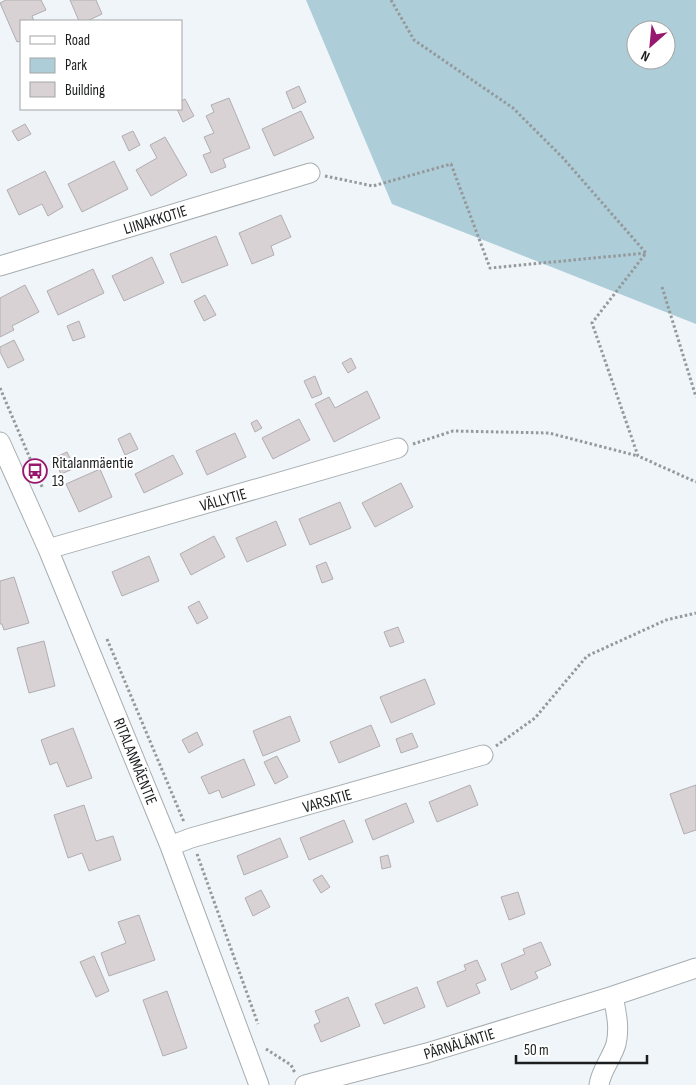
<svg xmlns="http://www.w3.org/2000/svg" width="696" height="1085" font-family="'Sofia Sans Condensed',sans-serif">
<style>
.green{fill:#adcdd8;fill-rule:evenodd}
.building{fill:#d8d2d5;stroke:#b2adb0}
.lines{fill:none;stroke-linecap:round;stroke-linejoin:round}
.minor-casing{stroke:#a7adb0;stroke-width:21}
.path{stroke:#95999b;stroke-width:3;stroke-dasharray:2.5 2.5;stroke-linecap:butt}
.minor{stroke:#fff;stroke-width:19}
.labels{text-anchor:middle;stroke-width:4;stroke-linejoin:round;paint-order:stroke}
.street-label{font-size:16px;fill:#1b1d1e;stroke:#fff}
.poi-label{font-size:16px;fill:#1b1d1e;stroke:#fff;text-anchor:start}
</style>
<rect width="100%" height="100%" fill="#eff5f8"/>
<!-- green -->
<path class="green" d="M306 0H696V324L392 204ZM636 30H666V60H636Z"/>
<!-- building -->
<path class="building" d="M6 0H41L46 10 32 16 34 21H21V41L17 42 0 3Z
M70 0H96L102 14 87 21H79Z
M299 86 306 102 293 109 286 92Z
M229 98 250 148 223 159 226 167 211 173 203 155 211 152 204 137 214 133 206 116 214 112 211 105Z
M185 99 194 116 183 122 177 109H181V101Z
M301 111 314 138 274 156 262 129Z
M25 124 31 134 18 141 12 131Z
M133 131 140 145 129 151 122 136Z
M165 137 187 175 151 196 136 170 157 158 150 145Z
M114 161 128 189 82 212 68 184Z
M45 171 63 207 48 216 42 204 19 215 7 190Z
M281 215 291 237 271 246 274 255 252 264 239 233Z
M216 236 228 265 182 283 170 254Z
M152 257 164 283 124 301 112 276Z
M93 269 104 293 58 315 47 291Z
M25 285 39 312 12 326 14 330 0 337V298Z
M205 295 216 315 204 321 194 301Z
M79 321 85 337 73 341 67 326Z
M14 340 24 360 8 368 0 352V347Z
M351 358 356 368 348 373 342 363Z
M315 376 322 394 312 398 304 381Z
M367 391 380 418 334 442 315 404 329 397 335 408Z
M299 419 310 440 273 459 262 438Z
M257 420 262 428 255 432 251 423Z
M130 433 138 449 125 455 118 439Z
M235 433 246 457 207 475 196 451Z
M67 452 75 468 61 474 54 458Z
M173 455 183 474 144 493 135 474Z
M100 469 112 497 79 512 66 484Z
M401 483 413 507 375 527 362 503Z
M340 502 351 528 310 545 299 519Z
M276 521 286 545 247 562 236 538Z
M214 536 225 557 191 575 180 554Z
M149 556 159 581 122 596 112 572Z
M326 562 333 579 322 583 316 566Z
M14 577 29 623 4 630 2 624H0V581Z
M199 601 208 618 197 624 188 607Z
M398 627 404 642 390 647 384 632Z
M44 641 55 686 29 693 17 648Z
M425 679 435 704 391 723 380 697Z
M290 716 300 741 263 756 253 731Z
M371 725 380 746 339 763 330 742Z
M73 728 92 778 67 787 57 762 50 765 41 740Z
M197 732 203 745 189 753 182 740Z
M412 733 418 747 401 753 396 739Z
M277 756 288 777 275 784 264 762Z
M244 759 255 785 222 798 219 790 209 794 201 777Z
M470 785 478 805 437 822 429 802Z
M696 785V830L684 834 670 794Z
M406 803 414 822 373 840 365 820Z
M84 805 96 841 113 836 121 860 89 871 82 853 68 858 54 815Z
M344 820 353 842 309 860 300 838Z
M280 838 288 857 244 875 237 856Z
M388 855 391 867 382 869 380 857Z
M322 875 330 887 321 893 313 880Z
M261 890 270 907 253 916 245 898Z
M518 892 525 914 509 920 501 897Z
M139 915 155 960 109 976 101 953 126 943 118 922Z
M541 942 551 965 535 972 538 978 511 990 501 964 525 954 523 949Z
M94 956 109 991 96 997 80 962Z
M477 960 486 980 476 984 480 993 447 1007 437 982 466 970 464 965Z
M417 987 425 1007 384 1024 375 1004Z
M167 991 187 1048 163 1056 143 1000Z
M348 997 360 1026 321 1042 314 1025 320 1022 315 1011Z"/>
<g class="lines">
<!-- minor casing -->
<g class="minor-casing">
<path id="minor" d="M0 266 310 173
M0 442 48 549 170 846 259 1085
M48 549 398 448
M170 846 191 838 483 755
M305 1085 427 1053 613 996 696 968
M599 1085C601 1070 612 1058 616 1044 620 1027 616 1012 613 996"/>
</g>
<!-- path -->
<path class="path" d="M391 0 414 40 513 108 563 158 646 253 592 323 638 456 696 482
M325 176 373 186 451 164 490 268 646 253
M662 287 696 397
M0 388 43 489
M413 444 453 431 549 433 638 456
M107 639 184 822
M496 746 535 718 587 656 666 620 696 613
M197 854 258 1024
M266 1049 291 1065 295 1073"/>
<!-- minor -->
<use href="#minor" class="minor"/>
</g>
<!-- icons -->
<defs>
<g id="bus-ring" transform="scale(1.25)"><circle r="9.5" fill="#fff" stroke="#98176e" stroke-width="1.5"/><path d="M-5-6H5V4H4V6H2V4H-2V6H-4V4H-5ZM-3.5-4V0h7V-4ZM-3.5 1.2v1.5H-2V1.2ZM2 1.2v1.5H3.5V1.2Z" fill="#98176e"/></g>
</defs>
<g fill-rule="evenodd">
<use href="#bus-ring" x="35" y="471"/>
</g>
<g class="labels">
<!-- street labels -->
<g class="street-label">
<text transform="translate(155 219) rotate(-17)" y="6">LIINAKKOTIE</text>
<text transform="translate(223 499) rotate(-16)" y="6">VÄLLYTIE</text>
<text transform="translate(136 761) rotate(68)" y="6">RITALANMÄENTIE</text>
<text transform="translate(327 800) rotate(-16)" y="6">VARSATIE</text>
<text transform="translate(459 1043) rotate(-17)" y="6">PÄRNÄLÄNTIE</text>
</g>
<!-- poi labels -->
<g class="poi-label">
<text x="52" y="468">Ritalanmäentie<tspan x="52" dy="18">13</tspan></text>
</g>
</g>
<!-- legend -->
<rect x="20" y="20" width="162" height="90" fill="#ffffff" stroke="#a4a5a5"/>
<rect x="30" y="36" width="25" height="8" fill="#ffffff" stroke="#a4a5a5"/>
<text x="65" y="45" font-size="15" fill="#1b1d1e">Road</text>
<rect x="30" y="58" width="25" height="15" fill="#adcdd8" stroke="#a4a5a5"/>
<text x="65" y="70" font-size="15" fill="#1b1d1e">Park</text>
<rect x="30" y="82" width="25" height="15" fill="#d8d2d5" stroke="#a4a5a5"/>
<text x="65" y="95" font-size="15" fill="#1b1d1e">Building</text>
<!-- north arrow -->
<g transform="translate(651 45) rotate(207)"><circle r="24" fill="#ffffff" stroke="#a4a5a5"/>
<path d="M0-4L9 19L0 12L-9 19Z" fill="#98176e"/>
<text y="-8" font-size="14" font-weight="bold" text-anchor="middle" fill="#1b1d1e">N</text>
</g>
<!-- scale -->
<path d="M516 1055v8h131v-8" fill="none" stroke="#1b1d1e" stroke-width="2.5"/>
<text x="524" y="1055" font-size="15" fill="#1b1d1e" stroke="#ffffff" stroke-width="4" paint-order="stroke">50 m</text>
</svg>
